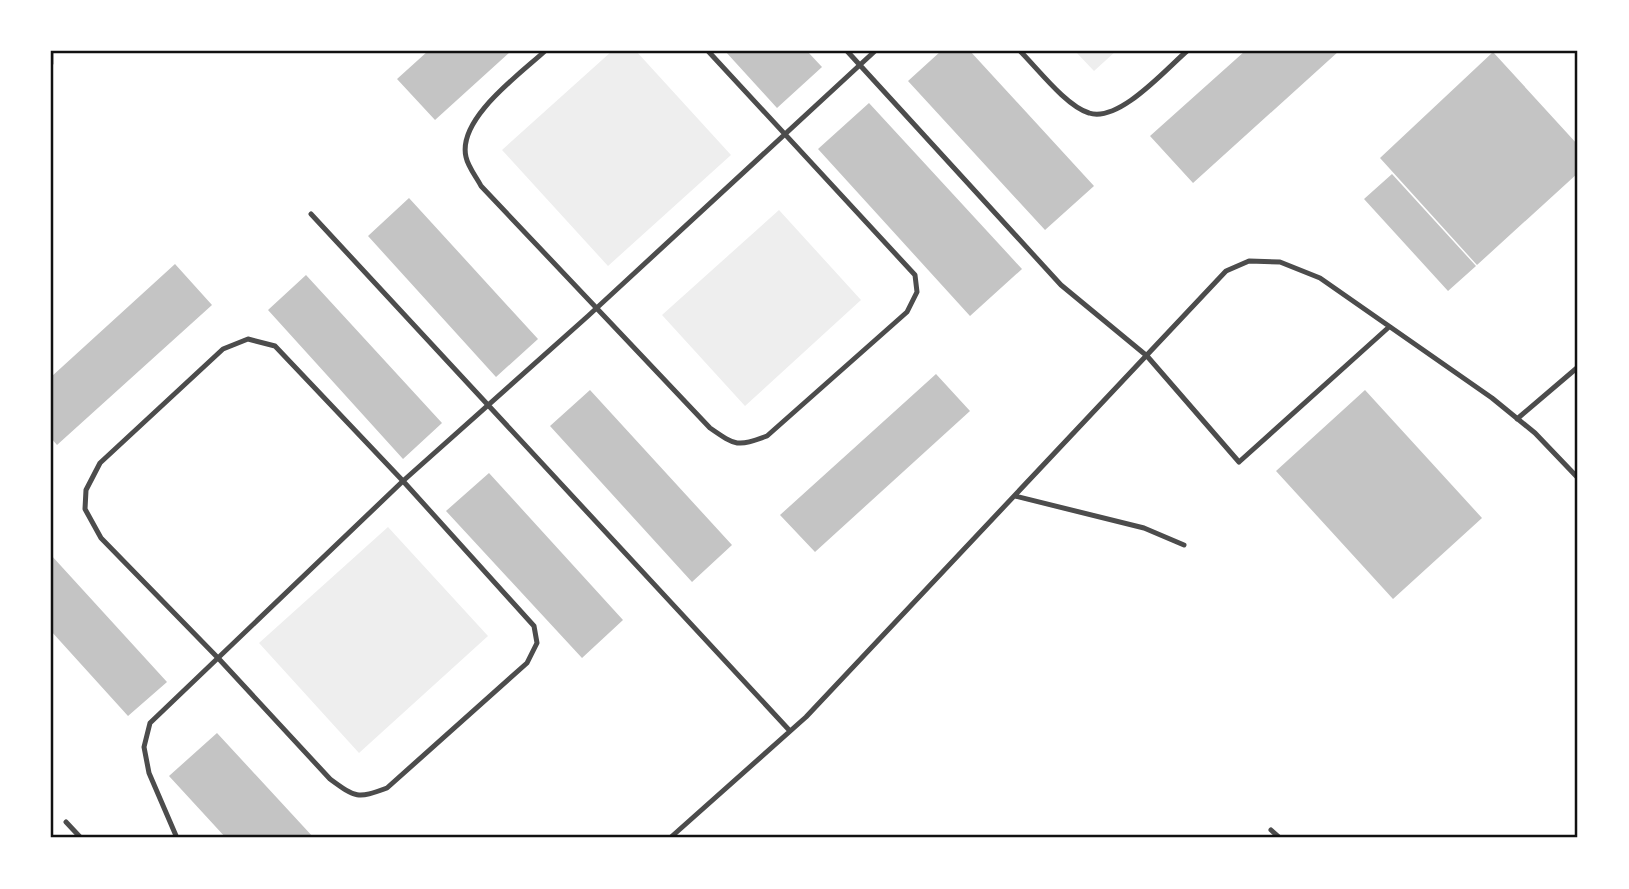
<svg xmlns="http://www.w3.org/2000/svg" width="1629" height="889" font-family="'PT Sans Narrow',sans-serif">
<style>
.green{fill:#eee}
.building{fill:#c4c4c4}
.lines{fill:none;stroke-linecap:round;stroke-linejoin:round}
.path{stroke:#111;stroke-width:4.5}
.service{stroke:#4c4c4c;stroke-width:5}
.neatline{fill:none;stroke:#111;stroke-width:2.5}
</style>
<rect width="100%" height="100%" fill="#fff"/>
<!-- green -->
<path class="green" d="M612 51H636L731 155 608 266 502 150Z
M1075 51H1116L1094 71Z
M779 210 861 300 745 406 662 315Z
M388 527 488 636 359 753 259 643Z"/>
<!-- building -->
<path class="building" d="M428 51H511L435 120 397 79Z
M725 51H807L822 67 777 108Z
M941 51H970L1094 186 1045 230 908 81Z
M1245 51H1339L1193 183 1150 136Z
M1493 52 1578 145V173L1477 265 1380 158Z
M869 103 1022 269 970 316 818 149Z
M1392 174 1476 266 1448 291 1364 199Z
M409 198 538 339 496 377 368 236Z
M175 264 212 305 57 445 51 438V377Z
M306 275 442 423 403 459 268 310Z
M936 374 970 411 815 552 780 515Z
M590 390 732 545 692 582 550 426Z
M1365 390 1482 518 1393 599 1276 471Z
M489 473 623 620 582 658 446 511Z
M51 555 167 682 128 716 51 631Z
M217 733 314 838H226L169 776Z"/>
<g class="lines">
<!-- path -->
<path class="path" d="M51 64V51"/>
<!-- service -->
<path class="service" d="M545 51C520 74 457 119 466 157 468 167 477 178 481 186L710 428C736 446 737 447 767 436L907 312 917 292 915 275 708 51
M847 51 1061 285 1147 356 1239 462 1389 327
M1020 51C1038 69 1066 106 1089 113 1119 123 1166 69 1187 51
M311 214 790 731
M248 339 275 346 403 481 534 626 537 643 527 663 387 788C357 799 356 798 330 779L219 659 101 538 85 509 86 490 100 463 223 349Z
M1517 419 1578 367
M1015 496 1144 528 1184 545
M66 822 81 838
M1271 830 1280 838
M177 838 149 773 144 747 150 723 403 481 588 316 875 51
M670 838 806 717 1226 271 1249 261 1280 262 1320 278 1492 398 1535 433 1578 478"/>
</g>
<!-- border -->
<rect width="1629" height="889" fill="none" stroke="#ffffff" stroke-width="105"/>
<rect x="52" y="52" width="1524" height="784" class="neatline"/>
</svg>
